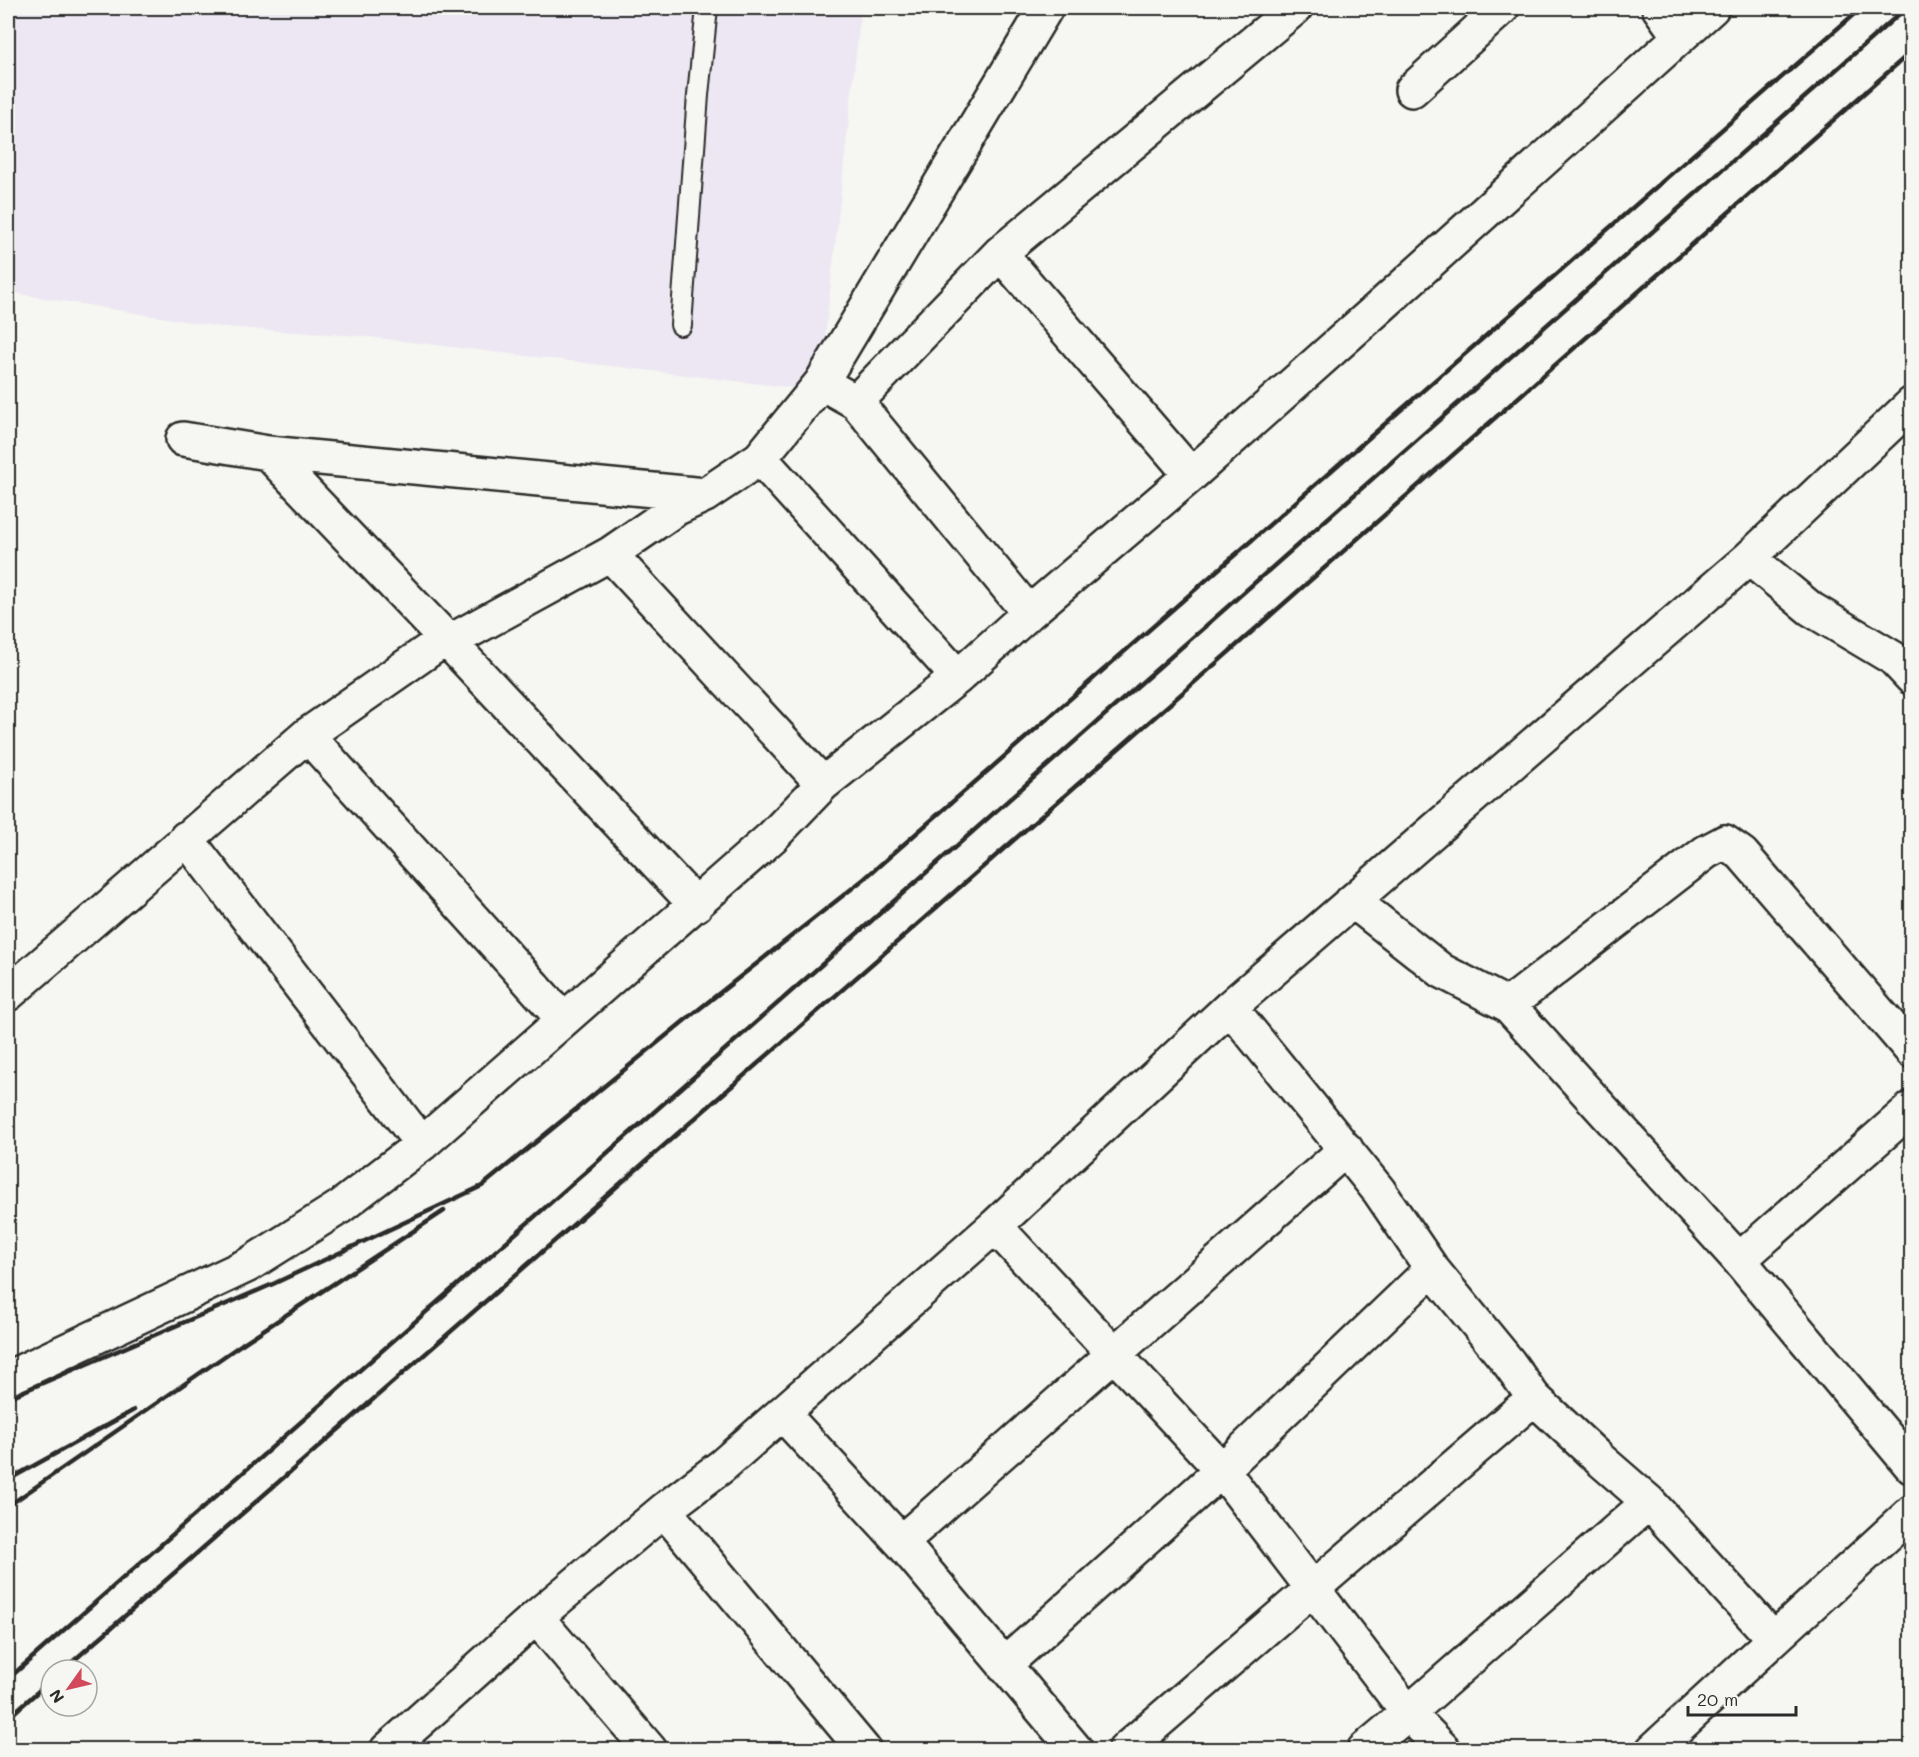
<svg xmlns="http://www.w3.org/2000/svg" width="1919" height="1757" font-family="Mali,sans-serif">
<style>
.built{fill:#ece7f3}
.lines{fill:none;stroke-linecap:round;stroke-linejoin:round}
.service-casing{stroke:#2b2b2b;stroke-width:24}
.minor-casing{stroke:#2b2b2b;stroke-width:38}
.service{stroke:#f6f6f2;stroke-width:20}
.minor{stroke:#f6f6f2;stroke-width:33}
.rail{stroke:#2b2b2b;stroke-width:4.5}
</style>
<rect width="100%" height="100%" fill="#f6f6f2"/>
<filter id="ink" filterUnits="userSpaceOnUse"><feTurbulence type="fractalNoise" baseFrequency=".0167" numOctaves="2"/><feDisplacementMap in="SourceGraphic" scale="12" xChannelSelector="R" yChannelSelector="G"/><feConvolveMatrix kernelMatrix="1 2 1 2 8 2 1 2 1" color-interpolation-filters="sRGB"/></filter>
<g filter="url(#ink)">
<!-- built -->
<path class="built" d="M8 8H861L819 391 361 336 221 327 8 292Z"/>
<g class="lines">
<!-- service casing -->
<g class="service-casing">
<path id="service" d="M681 325 698 95 707 8"/>
</g>
<!-- minor casing -->
<g class="minor-casing">
<path id="minor" d="M1659 8 1679 36
M1412 90 1502 8
M1000 253 1191 475
M836 391 856 402 1029 613
M856 402 1000 253 1295 8
M183 439 268 453 705 495
M268 453 449 642 696 905
M760 458 958 677
M610 554 823 784
M1749 558 1811 609 1893 658 1912 678
M307 735 563 1019
M186 838 422 1144
M1353 901 1442 971 1508 1005 1739 1260 1912 1467
M8 994 307 735 435 646 449 642 610 554 677 508 705 495 760 458 821 383 1046 8
M1508 1005 1706 852 1725 842 1742 854 1912 1051
M1230 1007 1379 1191 1432 1269 1509 1363 1534 1398 1596 1456 1649 1502 1773 1638
M995 1226 1222 1470 1408 1713 1444 1750
M1739 1260 1912 1108
M8 1378 248 1265 340 1207 422 1144 772 837 823 784 958 677 1029 613 1191 475 1382 305 1712 8
M782 1413 901 1542 1076 1750
M664 1510 864 1750
M901 1542 1346 1149
M536 1617 650 1750
M1004 1665 1222 1470 1432 1269
M387 1750 536 1617 664 1510 722 1466 995 1226 1230 1007 1749 558 1912 404
M1125 1750 1534 1398
M1364 1750 1408 1713 1649 1502
M1653 1750 1912 1512"/>
</g>
<!-- service -->
<use href="#service" class="service"/>
<!-- minor -->
<use href="#minor" class="minor"/>
<!-- rail -->
<path class="rail" d="M8 1398 273 1284 482 1186 684 1021 864 879 1861 8
M8 1480 134 1410
M8 1506 242 1344 444 1211
M63 1670 1180 695 1912 51
M8 1679 860 931 1906 8
M8 1718 51 1680"/>
</g>
</g>
<!-- margin -->
<rect width="1919" height="1757" fill="none" stroke="#f6f6f2" stroke-width="30"/>
<rect x="15" y="15" width="1889" height="1727" fill="none" stroke="#2b2b2b" stroke-width="2" filter="url(#ink)"/>
<!-- north arrow -->
<g transform="translate(69 1688) rotate(236)"><circle r="28" fill="#f6f6f2" stroke="#a5a5a2" stroke-width="1.5"/>
<path d="M0-4.5L10 22L0 15L-10 22Z" fill="#d1495b"/>
<text y="-9" font-size="16" font-weight="bold" text-anchor="middle" fill="#2b2b2b">N</text>
</g>
<!-- scale -->
<path d="M1688 1706v9h108v-9" fill="none" stroke="#2b2b2b" stroke-width="3"/>
<text x="1697" y="1706" font-size="18" fill="#2b2b2b" stroke="#f6f6f2" stroke-width="4.5" paint-order="stroke">20 m</text>
</svg>
